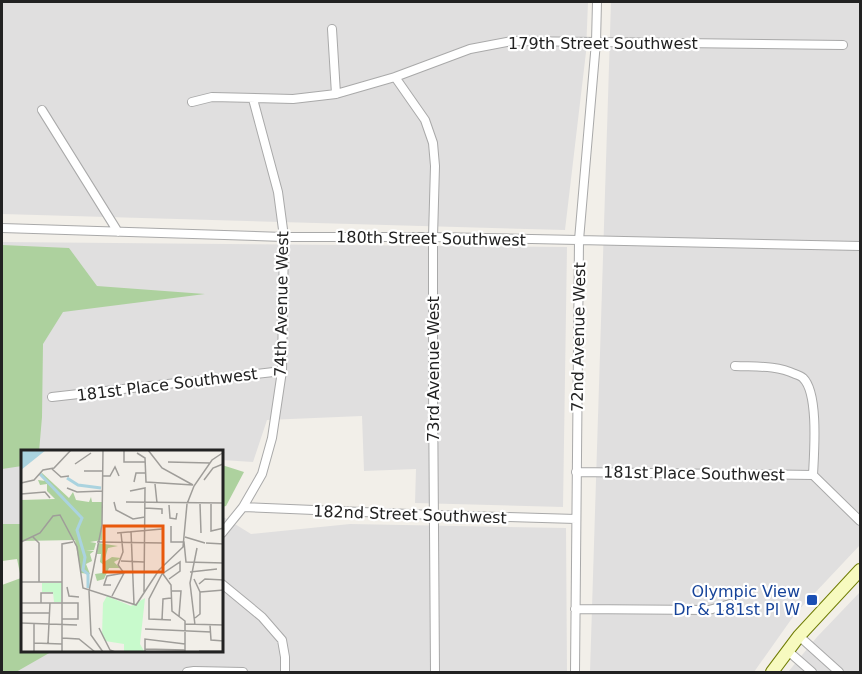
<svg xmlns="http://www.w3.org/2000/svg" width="862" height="674" font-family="'DejaVu Sans',sans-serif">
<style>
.residential{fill:#e0dfdf}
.forest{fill:#add19e}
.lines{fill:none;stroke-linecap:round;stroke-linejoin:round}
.minor-casing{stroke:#a9a9a9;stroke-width:10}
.secondary-casing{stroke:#707d05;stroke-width:14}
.minor{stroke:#fff;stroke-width:8}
.secondary{stroke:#f7fabf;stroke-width:12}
.transit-dot{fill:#1a4fb4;stroke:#fff;stroke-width:2}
.labels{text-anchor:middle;stroke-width:4.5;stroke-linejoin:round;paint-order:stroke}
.street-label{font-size:16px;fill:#222;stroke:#fff}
.transit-label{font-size:16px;fill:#164399;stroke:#fff;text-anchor:end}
.inset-river{fill:none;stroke:#aad3df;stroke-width:3}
.inset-road{fill:none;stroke:#9f9d99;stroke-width:1.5}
.view{fill:#e8590c;fill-opacity:0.15;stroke:#e8590c;stroke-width:3}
.inset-edge{fill:none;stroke:#222;stroke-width:3}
</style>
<rect width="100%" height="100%" fill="#f2efe9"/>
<!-- residential -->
<path class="residential" d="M2 2H588L586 52 565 230 2 214Z
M611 2H860V545L795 614 754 672H590Z
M2 242 567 247 563 507 415 503 416 469 364 471 362 416 267 420 253 462 222 460V452H22V535L2 534Z
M222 516 251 534 350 524 566 528 567 672H2L22 652H222Z
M860 592V672H788L817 637Z"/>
<!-- forest -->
<path class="forest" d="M2 245 69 248 97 286 205 294 63 312 43 344 42 417 39 452H22V466L2 469Z
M222 465 244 472 226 506 222 507Z
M2 524H22V652H51L16 672H2V585L21 578 17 559 2 561Z"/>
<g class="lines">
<!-- minor casing -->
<g class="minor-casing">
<path id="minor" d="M332 29 336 94
M395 77 425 120 433 143 435 166 433 237V385L435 672
M192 102 212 97 293 99 336 94 395 77 470 49 512 41 843 45
M42 110 118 232
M2 228 284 237H433L860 246
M735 366C756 367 776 365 795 374 798 375 801 376 803 378 819 393 814 454 813 475L860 521
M52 397 282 371
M576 472 813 475
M243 507 434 515 576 519
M222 533 243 507 262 474 272 438 282 371 284 237 278 192 253 99
M222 584 262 617 282 640 285 657V672
M575 609 709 610 730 604
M799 636 839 672
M788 651 812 672
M187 672 194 671 243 672
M575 672 579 240 596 42 597 2"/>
</g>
<!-- secondary casing -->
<g class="secondary-casing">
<path id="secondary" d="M772 672 799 636 860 570"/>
</g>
<!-- minor -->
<use href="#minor" class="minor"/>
<!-- secondary -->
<use href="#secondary" class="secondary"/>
</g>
<!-- markers -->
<rect class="transit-dot" x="806" y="594" width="12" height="12" rx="3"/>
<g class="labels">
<!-- street labels -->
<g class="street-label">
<text x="603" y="49">179th Street Southwest</text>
<text transform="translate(431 238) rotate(1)" y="6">180th Street Southwest</text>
<text transform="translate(281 304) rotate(-89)" y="6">74th Avenue West</text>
<text transform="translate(578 337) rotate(-89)" y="6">72nd Avenue West</text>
<text transform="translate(433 369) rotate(-90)" y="6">73rd Avenue West</text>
<text transform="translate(167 384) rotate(-7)" y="6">181st Place Southwest</text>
<text transform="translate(694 473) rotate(1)" y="6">181st Place Southwest</text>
<text transform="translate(410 514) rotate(2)" y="6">182nd Street Southwest</text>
</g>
<!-- transit labels -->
<g class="transit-label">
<text x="800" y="597">Olympic View<tspan x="800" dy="18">Dr &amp; 181st Pl W</tspan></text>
</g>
</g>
<!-- overview -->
<g transform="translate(21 450)">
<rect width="202" height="202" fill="#f2efe9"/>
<path d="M20 22 48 48 52 42 55 50 68 52 70 47 71 52H81V90L69 92 75 93 73 100H65L73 101 69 104 71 111 65 114 69 124 60 123 54 90 0 91V50L34 49 26 41V34L19 35 17 30 24 31ZM77 93 97 96 87 98 83 112 91 107 100 108 93 112 99 118H88L83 129 76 131 74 124 81 123 84 116 79 112 80 104H75Z" fill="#add19e"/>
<path d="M21 133H41L40 152H33L32 142H21ZM86 146 110 156 124 148 119 194 123 201 103 202V194L84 191 81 185 82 153Z" fill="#c8facc"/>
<path d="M0 0H25L0 20Z" fill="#aad3df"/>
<path class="inset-river" d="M19 24 61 68 56 80 64 107 62 120 67 124V138M46 28 57 35 80 38"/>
<path class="inset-road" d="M103 0V12H124M127 0 141 18 172 35M116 3 124 8 125 32 172 35M147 12 189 13M54 14 70 3M31 19 40 27 48 26M63 21H82M82 26H89L94 17 98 26M183 30 192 18 202 14M113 32 115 23H124M0 33 13 30 22 20 33 18 50 0M134 34 136 53M46 38 56 42 82 41M109 41 124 38 123 142M0 44 24 42 29 48M93 52 95 60 112 69 124 67M105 52 203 53M179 54 180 83M190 54V81L203 78M148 55 149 68 155 69 156 63M124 58 141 59V64M150 76V92H163L165 112 203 113M110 81 113 154M96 83 141 79M12 87 18 93V132M164 87 184 93M0 92 19 83 32 66 39 65 56 97 62 138 115 155 138 120 162 97 166 54 173 36 191 10 203 2M76 92 142 93M185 93 203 94M100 111 123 112M169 122 196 119M142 124 150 135 151 161 164 171V202M148 129 159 121V112L141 124 128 149V169L150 170M173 129 179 142V164L174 168M0 132H41M178 134 184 129 203 130M90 135H83L86 126 103 123M46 137 48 146 58 147M151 141H160L158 166M179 142 203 140M91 146 103 123 97 115 102 102 100 83M0 153H57V169H41M20 153V143H32M0 163H29M141 170 142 149 150 148M0 173 56 175M13 173V202M164 174 203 175M174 175 169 133 176 98M189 175 190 190 203 191M78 178 89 200 94 202M124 179 190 182M41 188 58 189 74 202M13 193 41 194M27 193 29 153M124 199 164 200M178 201H203M41 202V94L52 92M82 202 70 185 68 141 81 75 82 0M124 202V189L164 194"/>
<path class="view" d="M83 76H142V122H83Z"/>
<rect width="202" height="202" class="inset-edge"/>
</g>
<!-- border -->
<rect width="862" height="674" fill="none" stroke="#222222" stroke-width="6"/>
</svg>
